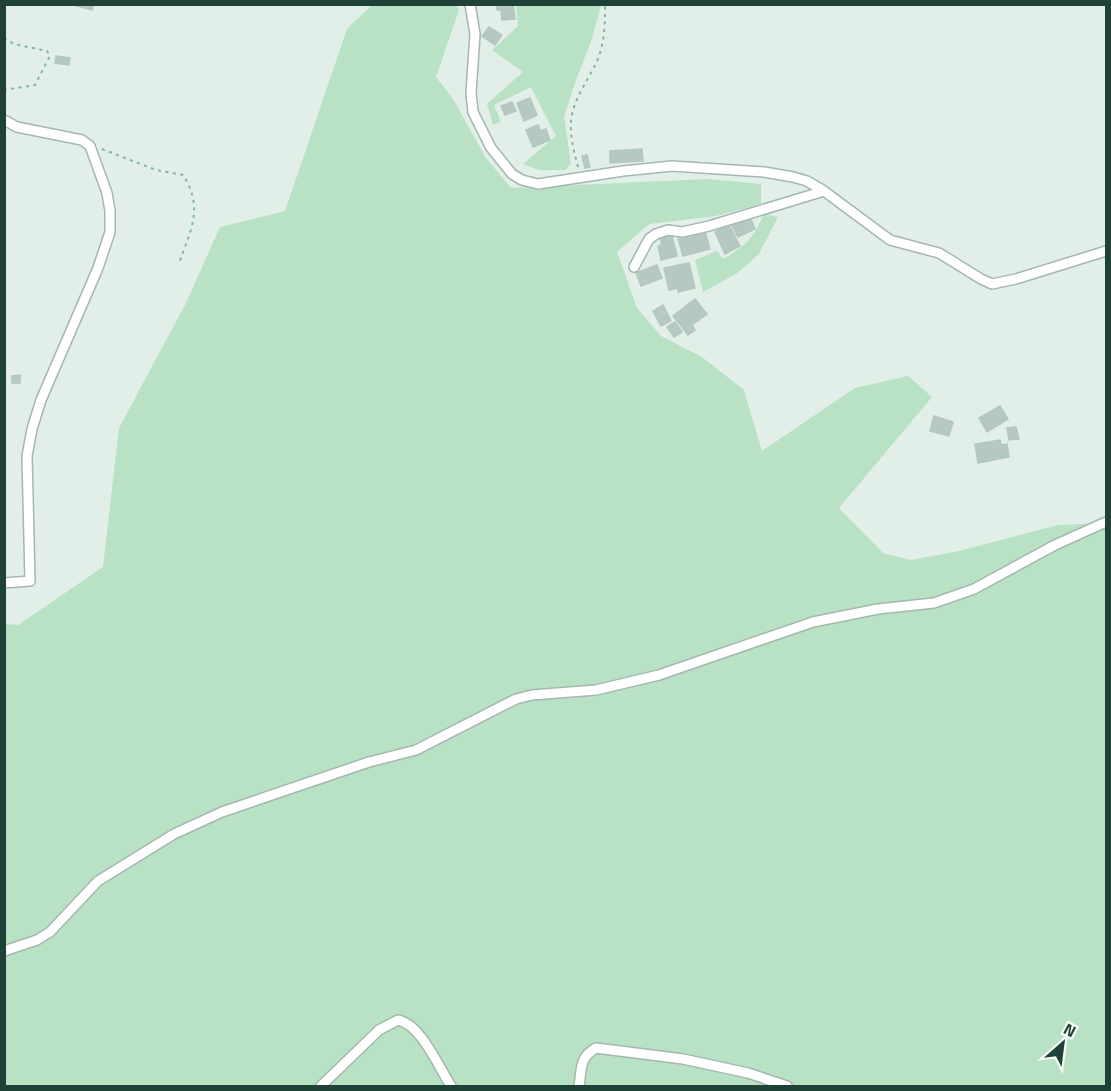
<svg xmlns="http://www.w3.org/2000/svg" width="1111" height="1091" font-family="'Titillium Web',sans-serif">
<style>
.green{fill:#b8e2c3}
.building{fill:#b6c9c1;stroke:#b3c8c0;stroke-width:1.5}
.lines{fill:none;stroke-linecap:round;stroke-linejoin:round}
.minor-casing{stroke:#a4b7b0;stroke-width:12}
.path{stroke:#7eb5a5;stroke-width:2;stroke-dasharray:3 4.5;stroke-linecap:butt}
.minor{stroke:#fff;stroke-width:9}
</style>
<rect width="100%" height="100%" fill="#e2eee8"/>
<!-- green -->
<path class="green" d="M372 5H456L459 10 436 77 453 99 486 158 511 188 708 179 761 184V204L716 216 649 224 617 252 637 308 661 336 702 357 744 390 762 451 855 388 908 376 932 397 839 508 883 553 911 560 959 551 1058 525 1106 523V1086H5L4 624 18 625 103 567 119 428 186 303 220 227 285 211 347 29Z
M516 5H601L592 39 576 80 564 117 571 163 566 170H539L523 164 556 136 531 87 494 105 501 122 493 125 487 104 523 72 492 50 518 26Z
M764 214 778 217 759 254 736 274 703 292 695 260 717 251 723 259C747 245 752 240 764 214Z"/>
<!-- building -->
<path class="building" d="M70 4H94L92 10Z
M496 4H513L515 19 502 20 501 10H497Z
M489 27 502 35 495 45 482 36Z
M56 56 70 58 69 65 55 63Z
M530 98 537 115 524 121 517 103Z
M512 102 516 111 505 115 501 106Z
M538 125 541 131 546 129 550 140 533 147 526 130Z
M642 149 643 161 610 163V151Z
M587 155 590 167 585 168 582 156Z
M750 217 755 229 738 237 732 226Z
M729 225 740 246 725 254 715 232Z
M705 231 710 249 683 256 678 239Z
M672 235 677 256 661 260 658 246 662 245 660 238Z
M689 263 695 288 678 292V288L669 290 664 268Z
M657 265 662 278 641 286 636 273Z
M695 299 707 314 692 325 695 330 688 335 673 316Z
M663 305 671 321 661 326 653 311Z
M675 322 682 332 674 337 667 327Z
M20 375V383H12V376Z
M1000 406 1008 419 987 432 979 418Z
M934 416 953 422 949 436 930 431Z
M1016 427 1019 439 1009 440 1007 428Z
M1000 440 1001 445 1007 444 1009 457 978 463 975 444Z"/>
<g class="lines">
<!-- minor casing -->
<g class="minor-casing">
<path id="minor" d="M470 4 475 34 471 93 473 112 491 148 512 174 522 180 538 184 623 171 672 166 764 172 793 177 807 181 824 191 890 240 939 253 981 279 992 284 1016 279 1106 251
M4 120 17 127 82 140 90 146 107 193 110 211V232L98 268 41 400 32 429 27 456 30 581 4 583
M634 267 649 239 656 234 668 230 682 232 709 226 824 191
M4 951 37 940 50 932 98 881 174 834 222 812 369 762 416 750 516 699 532 695 596 690 659 675 813 622 878 609 934 603 974 589 1055 545 1106 522
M321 1086 379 1030 398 1020C421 1024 439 1068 451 1086
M579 1086C582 1068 579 1058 596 1048L683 1059 748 1073 787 1086"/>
</g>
<!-- path -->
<path class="path" d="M4 38 14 44 47 51 50 56 35 85 4 90
M102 149 156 170 183 175C204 207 191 230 179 263
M578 167C574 152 570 137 571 121 573 99 588 81 597 61 605 42 605 25 605 5L609 4"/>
<!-- minor -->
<use href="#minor" class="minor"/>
</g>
<!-- border -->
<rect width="1111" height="1091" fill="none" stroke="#1f4138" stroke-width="12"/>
<!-- north arrow -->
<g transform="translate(1063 1043) rotate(28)" stroke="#f3faf6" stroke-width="4.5" paint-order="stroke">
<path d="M0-4.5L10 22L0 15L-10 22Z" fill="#1f4138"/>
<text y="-9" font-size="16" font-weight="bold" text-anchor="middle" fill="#1f4138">N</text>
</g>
</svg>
